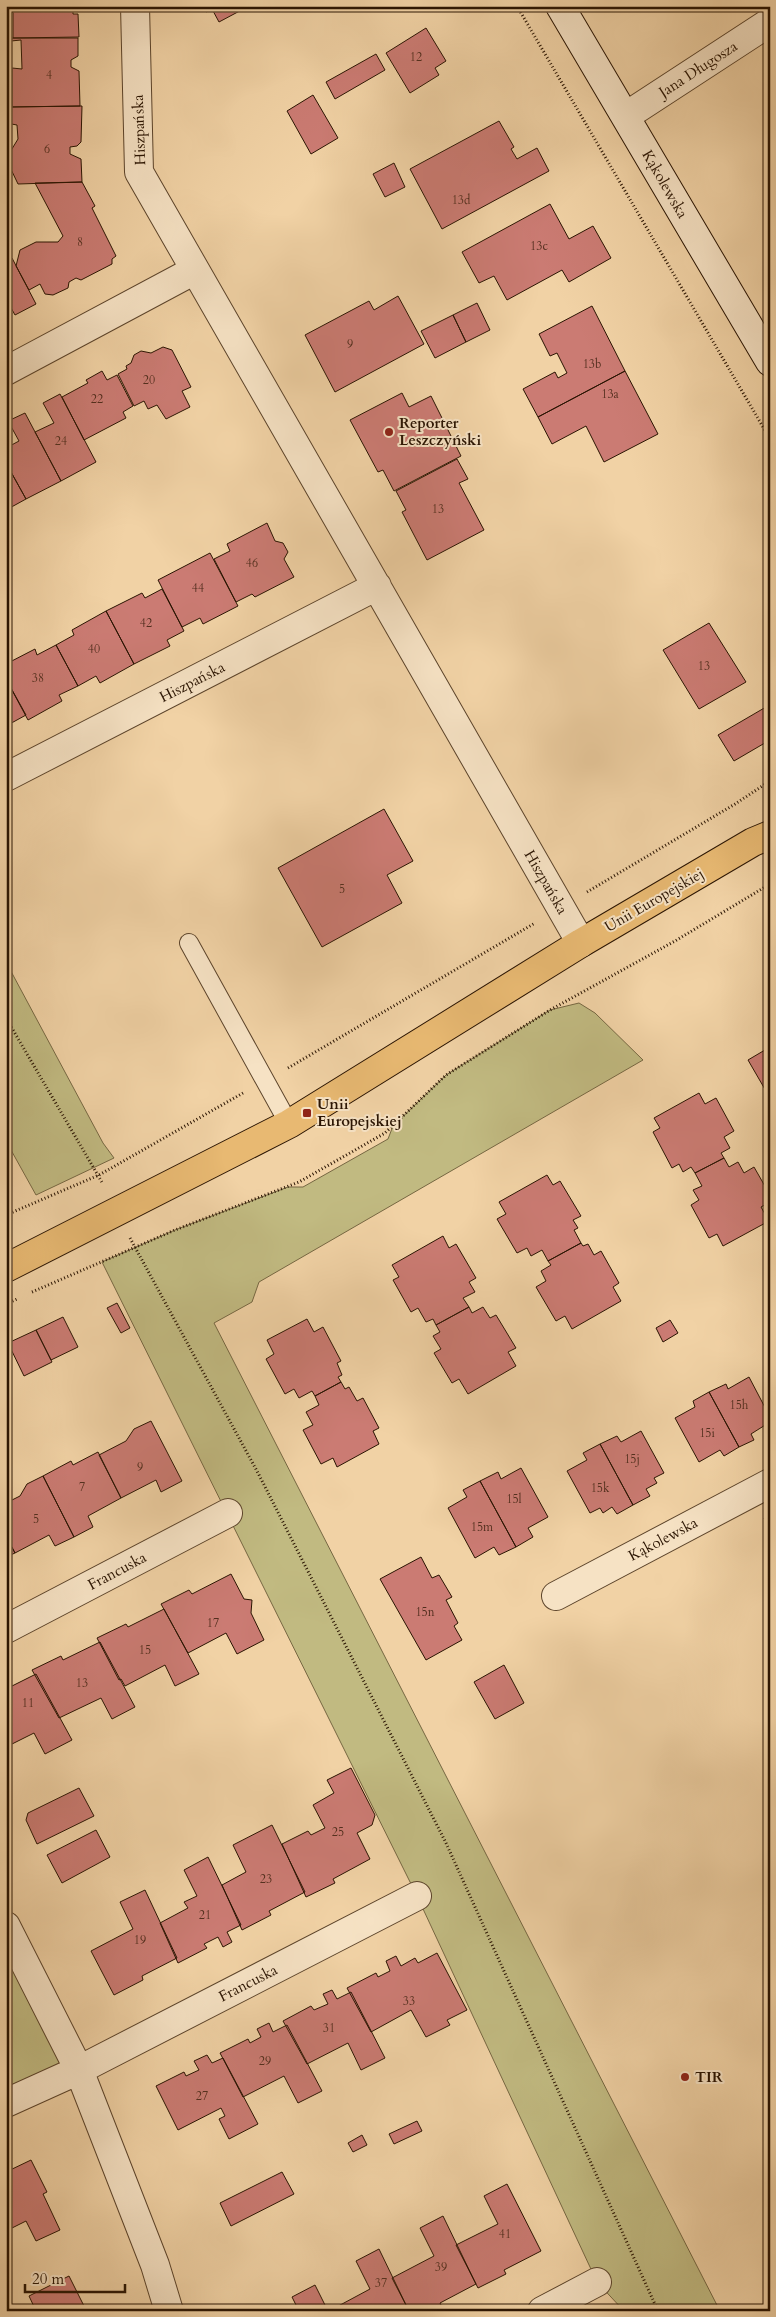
<svg xmlns="http://www.w3.org/2000/svg" width="776" height="2317" font-family="Cardo,serif">
<style>
.green{fill:#c1ba81;stroke:#766742}
.building{fill:#cb7b73;stroke:#2a1402}
.lines{fill:none;stroke-linecap:round;stroke-linejoin:round}
.lane-casing{stroke:#5c442b;stroke-width:20}
.street-casing{stroke:#5c442b;stroke-width:30}
.secondary-casing{stroke:#2a1402;stroke-width:30}
.primary-casing{stroke:#2a1402;stroke-width:30}
.path{stroke:#2a1402;stroke-width:3;stroke-dasharray:1 2.5;stroke-linecap:butt}
.lane{stroke:#f6e2c4;stroke-width:18}
.street{stroke:#f6e2c4;stroke-width:28}
.secondary{stroke:#f6e2c4;stroke-width:28}
.primary{stroke:#e8b972;stroke-width:28}
.poi-dot{fill:#8f2418;stroke:#f6e2c4;stroke-width:2}
.labels{text-anchor:middle;stroke-width:4;stroke-linejoin:round;paint-order:stroke}
.number-label{font-size:12px;fill:#522e1e}
.street-label{font-size:15px;fill:#2a1402;stroke:#f6e2c4}
.poi-label{font-size:15px;font-weight:bold;fill:#2a1402;stroke:#f6e2c4;text-anchor:start}
</style>
<rect width="100%" height="100%" fill="#f1d2a5"/>
<filter id="stains"><feTurbulence type="fractalNoise" baseFrequency=".004" numOctaves="4"/><feColorMatrix values="0 0 0 0 .2 0 0 0 0 .09 0 0 0 0 .02 0 0 0 .5 -.17"/></filter>
<radialGradient id="worn" r=".72"><stop offset=".6" stop-color="#630" stop-opacity="0"/><stop offset="1" stop-color="#630" stop-opacity=".3"/></radialGradient>
<!-- green -->
<path class="green" d="M6 962 103 1143 114 1158 36 1195 6 1141Z
M579 1003 595 1013 643 1060 259 1282 252 1302 214 1323 720 2311H624L597 2282 417 1896 102 1262 175 1230 288 1187H303L388 1139 393 1126 446 1075 550 1010Z
M6 1926 79 2070 6 2103Z"/>
<!-- building -->
<path class="building" d="M13 6H73V14H78L79 37 13 38Z
M203 6H249L219 22 212 9 206 12Z
M426 28 446 61 435 68 439 75 410 93 386 53Z
M12 38H78V56L71 60V67L79 71 80 106 12 107V68L22 69 21 40 11 41Z
M376 54 385 70 335 99 326 82Z
M313 95 338 138 311 154 287 111Z
M82 106 81 142 77 146 70 147V154L81 159 82 182 18 184 8 163 7 157 18 139 17 125 6 123V107Z
M499 121 514 147 511 149 517 159 537 148 549 171 442 229 410 169Z
M394 163 405 187 385 197 373 174Z
M82 182 95 206 92 208 116 256 112 259V264L81 280 76 278 69 282 68 288 53 295 45 294 40 284 29 290 16 266 20 250 36 242H58L63 236 35 183Z
M550 204 569 239 593 226 611 258 569 282 562 270 507 300 494 276 479 283 462 252Z
M12 258 36 304 15 315 6 299V261Z
M398 296 424 344 335 392 305 335 369 301 374 310Z
M6 303 12 314 6 317Z
M477 303 490 330 466 342 453 315Z
M592 306 625 371 538 417 523 389 555 372 558 378 567 373 557 353 550 356 539 334Z
M453 315 466 342 435 358 421 331Z
M163 347 172 350 191 387 182 391 190 407 166 419 157 405 148 409 144 401 134 406 118 374 127 369 126 366 131 363 134 355 141 351 151 353Z
M102 371 107 380 117 375 133 406 123 412 126 418 84 440 62 397 88 383 86 380Z
M625 371 658 434 604 462 586 426 552 444 538 417Z
M402 393 409 407 431 396 461 456 394 491 383 470 378 472 350 420Z
M60 394 96 462 61 481 35 432 54 423 43 403Z
M25 413 61 481 26 499 6 463V448L19 441 8 421Z
M457 459 468 479 459 483 484 530 427 560 402 512 406 510 396 491Z
M6 463 26 499 6 510Z
M267 523 275 541 283 543 288 552 284 559 294 577 255 597 252 594 236 602 214 559 230 551 227 544Z
M210 553 238 606 203 624 200 618 182 627 158 580Z
M162 589 184 631 167 640 170 646 134 664 106 611 142 593 145 598Z
M106 611 134 664 100 683 96 676 78 686 56 645 74 635 72 630Z
M709 623 746 682 699 709 663 650Z
M56 645 78 686 59 695 62 701 28 720 6 679V664L35 649 37 655Z
M6 679 26 715 6 726Z
M766 707 770 714V740L734 761 718 735Z
M384 809 413 861 387 875 402 903 322 947 278 868Z
M770 1047V1098L748 1060Z
M699 1093 705 1104 716 1098 734 1131 724 1137 730 1148 721 1153 724 1158 695 1173 691 1167 683 1172 679 1164 672 1168 653 1132 660 1128 654 1118Z
M724 1158 729 1167 738 1162 744 1173 754 1167 770 1195V1202L761 1207 769 1221 723 1246 717 1234 709 1238 691 1205 699 1200 693 1190 702 1186 695 1173Z
M547 1175 553 1185 560 1181 581 1216 573 1220 578 1228 574 1230 581 1243 548 1261 542 1250 531 1256 527 1248 517 1253 497 1219 506 1214 499 1202Z
M443 1236 449 1248 456 1244 476 1278 469 1282 475 1292 463 1298 469 1307 436 1325 433 1319 426 1322 418 1308 411 1312 393 1280 399 1277 392 1265Z
M581 1243 583 1246 588 1244 594 1255 601 1251 619 1283 613 1287 621 1301 572 1329 565 1316 556 1321 536 1287 546 1281 541 1271 551 1265 548 1261Z
M117 1303 130 1328 121 1333 107 1308Z
M469 1307 472 1313 483 1307 490 1318 496 1315 516 1348 508 1352 516 1366 468 1394 459 1379 452 1383 434 1353 441 1349 433 1336 440 1332 436 1325Z
M63 1317 78 1347 51 1360 36 1330Z
M307 1319 314 1332 323 1327 341 1361 337 1363 342 1375 338 1377 341 1382 315 1396 312 1391 299 1398 294 1389 285 1394 266 1359 274 1354 267 1340Z
M670 1320 678 1333 663 1342 656 1328Z
M36 1330 52 1362 24 1376 8 1343Z
M749 1377 770 1417V1422L751 1434 754 1440 739 1447 709 1392 726 1384 728 1389Z
M341 1382 345 1389 349 1387 357 1401 363 1398 379 1428 373 1431 379 1444 337 1467 333 1458 321 1464 303 1430 313 1425 306 1412 319 1405 315 1396Z
M709 1392 739 1447 724 1456 720 1450 699 1462 675 1418 695 1407 693 1401Z
M151 1421 182 1481 161 1492 156 1480 121 1498 99 1455 126 1441 134 1429Z
M641 1431 664 1473 654 1478 657 1483 646 1489 650 1496 633 1505 600 1444 617 1436 621 1442Z
M600 1444 633 1505 617 1514 612 1507 603 1513 600 1508 590 1513 567 1471 587 1460 583 1453Z
M98 1452 121 1498 88 1516 93 1527 74 1537 43 1476 71 1461 73 1465Z
M521 1468 548 1517 528 1528 533 1537 516 1547 480 1481 498 1472 501 1479Z
M43 1476 74 1537 55 1546 49 1535 15 1553 6 1536V1503L20 1496 27 1484Z
M480 1481 516 1547 499 1555 494 1547 475 1558 448 1508 467 1497 463 1490Z
M770 1515V1529L764 1518Z
M6 1536 15 1553 6 1557Z
M421 1557 432 1578 439 1575 452 1597 446 1600 458 1623 454 1626 462 1640 426 1660 380 1579Z
M231 1574 244 1599 252 1600 251 1613 264 1640 237 1654 226 1633 188 1653 161 1604 189 1590 192 1594Z
M164 1609 199 1674 175 1686 165 1665 125 1686 121 1679 119 1680 97 1638 126 1624 128 1627Z
M100 1642 135 1707 112 1719 101 1698 59 1718 32 1670 61 1656 63 1660Z
M504 1665 524 1703 495 1719 474 1682Z
M36 1674 72 1740 45 1754 34 1733 6 1747V1689Z
M351 1768 375 1815 372 1825 357 1833 370 1859 333 1879 335 1883 306 1897 282 1844 308 1831 311 1835 325 1828 313 1805 334 1793 327 1780Z
M79 1788 94 1816 37 1844 26 1820 28 1813Z
M272 1825 305 1892 269 1911 271 1915 242 1930 222 1885 246 1872 233 1845Z
M96 1830 110 1857 62 1883 47 1855Z
M208 1857 241 1925 227 1932 232 1942 223 1947 218 1937 204 1944 207 1948 178 1963 160 1923 188 1908 184 1902 197 1896 184 1870Z
M145 1890 177 1958 142 1976 143 1980 114 1995 91 1951 133 1929 120 1902Z
M437 1953 467 2010 447 2020 450 2025 426 2037 411 2010 371 2032 347 1988 376 1973 378 1977 390 1971 386 1961 396 1956 401 1966 415 1958 418 1963Z
M332 1990 337 1999 351 1992 385 2058 361 2070 348 2043 307 2064 283 2021 311 2006 314 2010 328 2004 323 1994Z
M269 2023 273 2032 287 2025 322 2091 298 2103 284 2076 243 2097 220 2053 248 2039 250 2043 261 2037 257 2029Z
M207 2055 212 2063 223 2058 258 2124 229 2139 219 2119 225 2116 221 2108 178 2130 156 2086 184 2072 186 2076 199 2070 194 2061Z
M417 2121 422 2131 394 2144 389 2134Z
M362 2135 367 2145 353 2152 348 2143Z
M31 2160 47 2192 43 2194 60 2230 36 2241 26 2221 6 2231V2172Z
M282 2172 294 2194 231 2226 220 2203Z
M507 2184 541 2251 504 2270 506 2274 478 2288 456 2245 498 2224 484 2196Z
M443 2216 476 2284 440 2303 442 2307 436 2311H409L392 2278 434 2256 420 2228Z
M379 2249 409 2311H329L370 2289 356 2261Z
M69 2276 84 2306 74 2311H36L29 2296Z
M315 2285 328 2311H299L292 2297Z"/>
<g class="lines">
<!-- lane casing -->
<g class="lane-casing">
<path id="lane" d="M189 943 289 1124"/>
</g>
<!-- street casing -->
<g class="street-casing">
<path id="street" d="M135 6 139 172 581 943
M626 116 770 22
M6 371 195 270
M6 777 377 586
M556 1596 770 1483
M6 1629 228 1513
M6 1926 79 2070 155 2265 169 2311
M6 2103 79 2070 417 1896
M542 2311 597 2282"/>
</g>
<!-- secondary casing -->
<g class="secondary-casing">
<path id="secondary" d="M560 6 770 362"/>
</g>
<!-- primary casing -->
<g class="primary-casing">
<path id="primary" d="M6 1268 289 1124 581 943 753 842 770 835"/>
</g>
<!-- path -->
<path class="path" d="M517 6 770 439
M587 892 735 804 770 781
M6 1018 103 1184
M288 1068 535 923
M6 1215 99 1175 243 1093
M130 1238 257 1471 446 1843 658 2311
M32 1292 175 1230 299 1182 385 1133 446 1075 550 1010 675 941 770 884
M6 1304 17 1299"/>
<!-- lane -->
<use href="#lane" class="lane"/>
<!-- street -->
<use href="#street" class="street"/>
<!-- secondary -->
<use href="#secondary" class="secondary"/>
<!-- primary -->
<use href="#primary" class="primary"/>
</g>
<!-- markers -->
<g class="poi-dot">
<circle cx="389" cy="432" r="5"/>
<rect x="302" y="1108" width="10" height="10" rx="2.5"/>
<circle cx="685" cy="2077" r="5"/>
</g>
<g class="labels">
<!-- number labels -->
<g class="number-label">
<text x="416" y="61">12</text>
<text x="49" y="79">4</text>
<text x="47" y="153">6</text>
<text x="461" y="204">13d</text>
<text x="80" y="246">8</text>
<text x="539" y="250">13c</text>
<text x="350" y="348">9</text>
<text x="592" y="368">13b</text>
<text x="149" y="384">20</text>
<text x="610" y="398">13a</text>
<text x="97" y="403">22</text>
<text x="61" y="445">24</text>
<text x="438" y="513">13</text>
<text x="252" y="567">46</text>
<text x="198" y="592">44</text>
<text x="146" y="627">42</text>
<text x="94" y="653">40</text>
<text x="704" y="670">13</text>
<text x="38" y="682">38</text>
<text x="342" y="893">5</text>
<text x="739" y="1409">15h</text>
<text x="707" y="1437">15i</text>
<text x="632" y="1463">15j</text>
<text x="140" y="1471">9</text>
<text x="82" y="1491">7</text>
<text x="600" y="1492">15k</text>
<text x="514" y="1503">15l</text>
<text x="36" y="1523">5</text>
<text x="482" y="1531">15m</text>
<text x="425" y="1616">15n</text>
<text x="213" y="1627">17</text>
<text x="145" y="1654">15</text>
<text x="82" y="1687">13</text>
<text x="28" y="1707">11</text>
<text x="338" y="1836">25</text>
<text x="266" y="1883">23</text>
<text x="205" y="1919">21</text>
<text x="140" y="1944">19</text>
<text x="409" y="2005">33</text>
<text x="329" y="2032">31</text>
<text x="265" y="2065">29</text>
<text x="202" y="2100">27</text>
<text x="505" y="2238">41</text>
<text x="441" y="2271">39</text>
<text x="381" y="2287">37</text>
</g>
<!-- street labels -->
<g class="street-label">
<text transform="translate(698 69) rotate(-33)" y="5">Jana Długosza</text>
<text transform="translate(139 130) rotate(-92)" y="5">Hiszpańska</text>
<text transform="translate(665 184) rotate(60)" y="5">Kąkolewska</text>
<text transform="translate(192 682) rotate(-27)" y="5">Hiszpańska</text>
<text transform="translate(546 882) rotate(60)" y="5">Hiszpańska</text>
<text transform="translate(654 900) rotate(-30)" y="5">Unii Europejskiej</text>
<text transform="translate(663 1539) rotate(-28)" y="5">Kąkolewska</text>
<text transform="translate(117 1571) rotate(-28)" y="5">Francuska</text>
<text transform="translate(248 1983) rotate(-27)" y="5">Francuska</text>
</g>
<!-- poi labels -->
<g class="poi-label">
<text x="399" y="428">Reporter<tspan x="399" dy="17">Leszczyński</tspan></text>
<text x="317" y="1109">Unii<tspan x="317" dy="17">Europejskiej</tspan></text>
<text x="695" y="2082">TIR</text>
</g>
</g>
<!-- margin -->
<rect width="776" height="2317" fill="none" stroke="#f1d2a5" stroke-width="25"/>
<rect x="8" y="8" width="761" height="2302" fill="none" stroke="#2a1402" stroke-width="2.5"/>
<rect x="12" y="12" width="751" height="2292" fill="none" stroke="#2a1402"/>
<!-- scale -->
<path d="M25 2284v8h100v-8" fill="none" stroke="#2a1402" stroke-width="2.5"/>
<text x="32" y="2284" font-size="15" fill="#2a1402" stroke="#f6e2c4" stroke-width="4" paint-order="stroke">20 m</text>
<rect width="100%" height="100%" filter="url(#stains)"/>
<rect width="100%" height="100%" fill="url(#worn)"/>
</svg>
